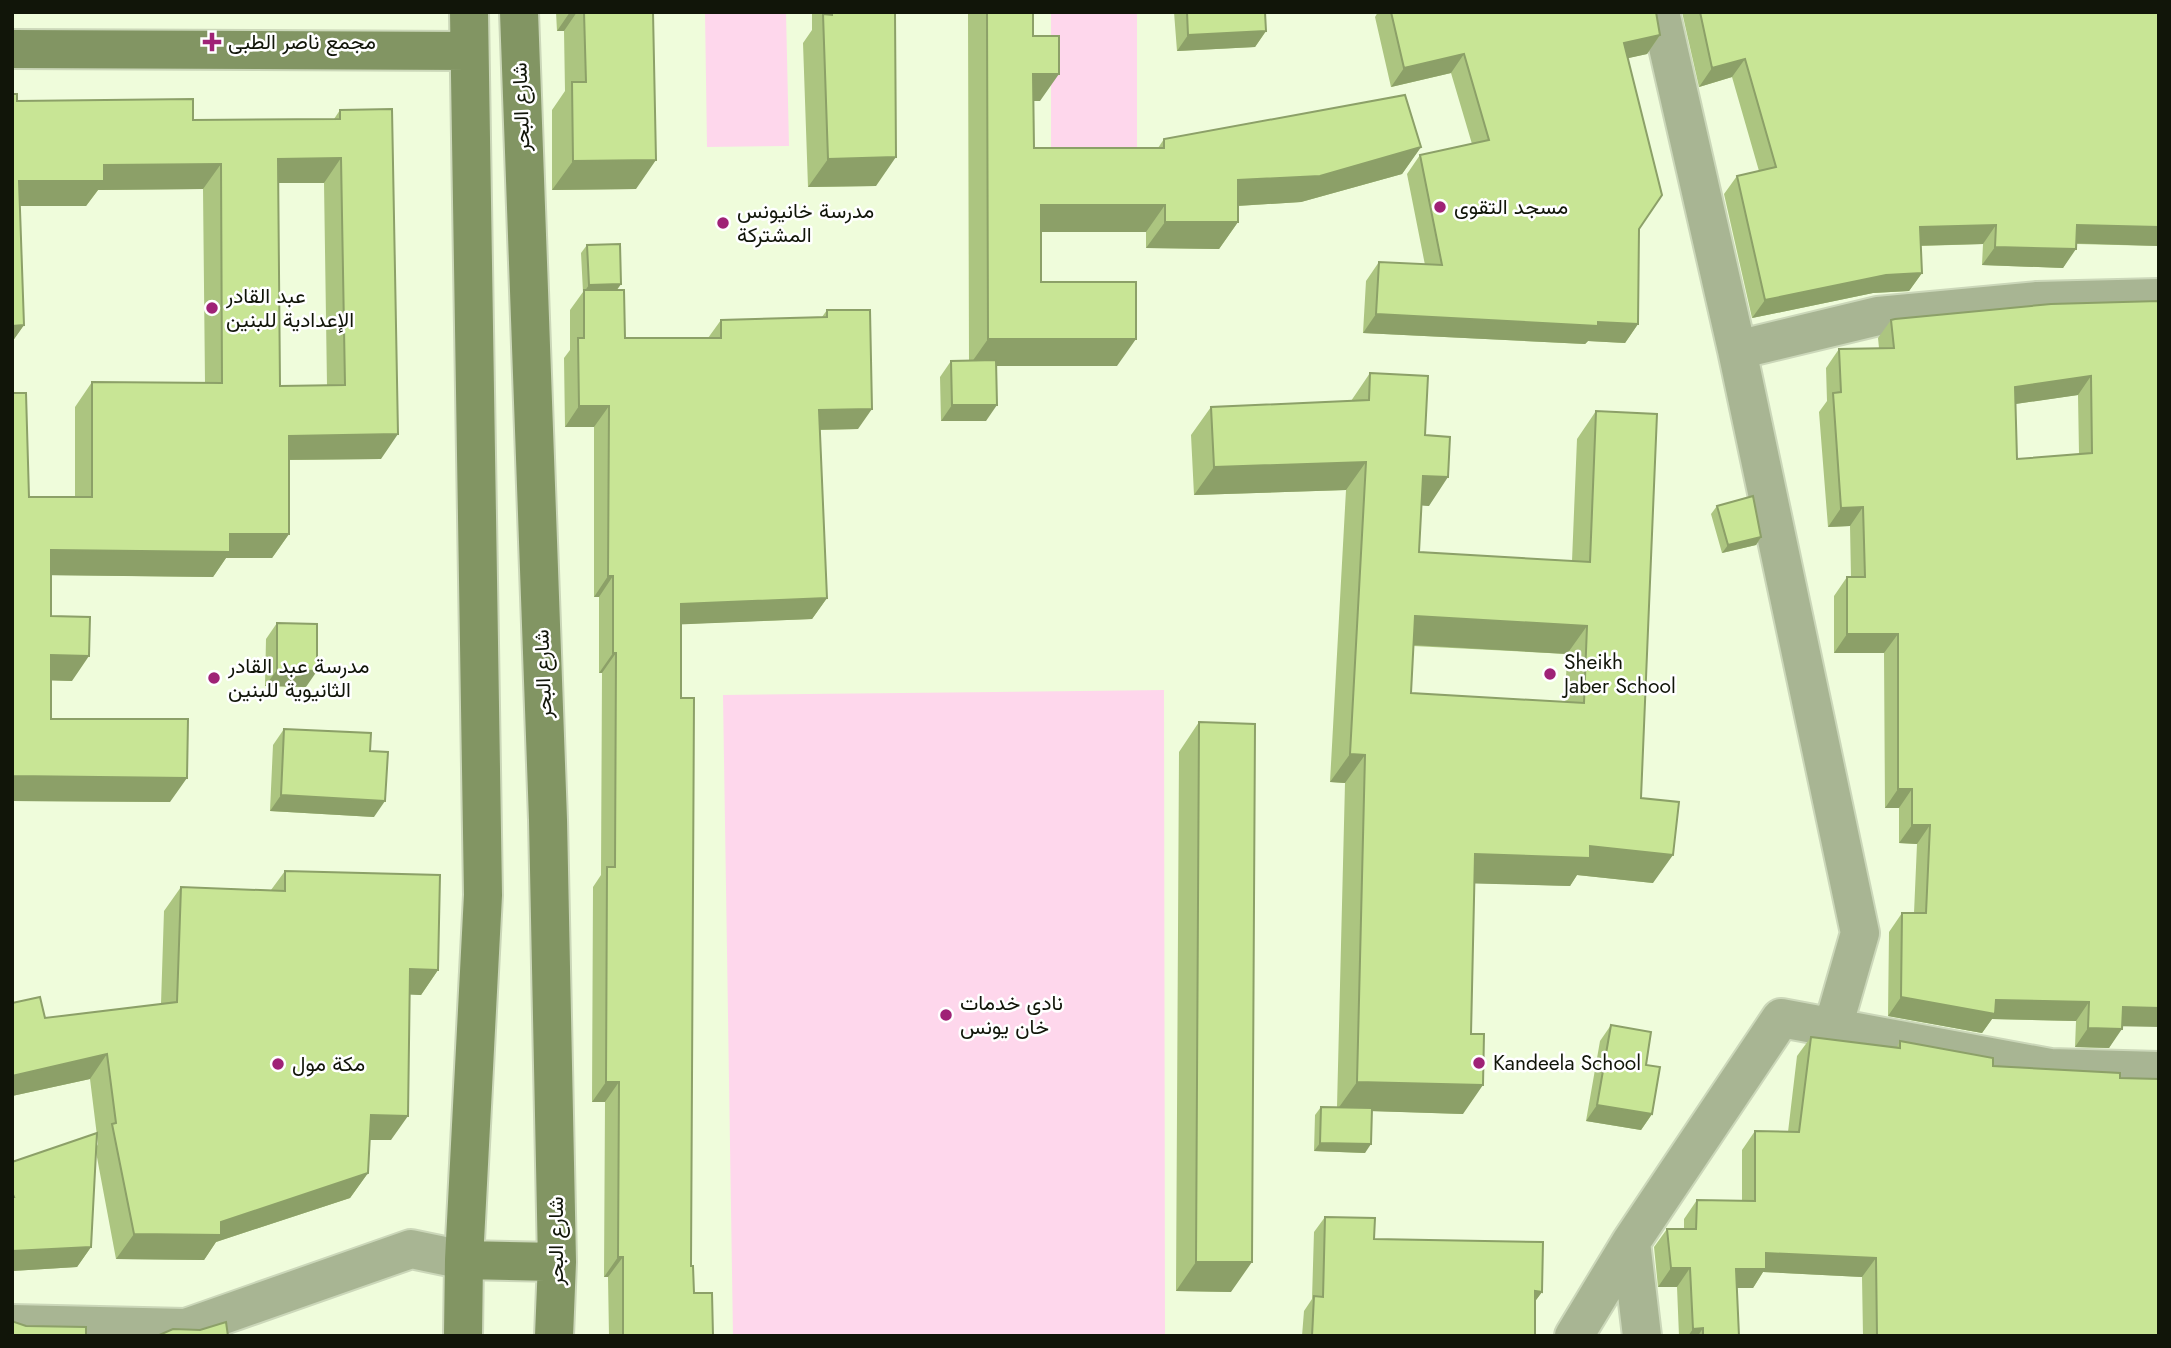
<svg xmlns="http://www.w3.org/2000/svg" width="2171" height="1348" font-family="Jost,Vazirmatn,sans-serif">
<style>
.green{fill:#fed7ec}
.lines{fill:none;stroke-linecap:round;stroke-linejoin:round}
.street-casing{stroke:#cbd7b9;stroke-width:42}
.secondary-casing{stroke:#cbd7b9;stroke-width:42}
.street{stroke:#a8b593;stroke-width:38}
.secondary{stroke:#829563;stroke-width:38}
.wall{fill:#acc580;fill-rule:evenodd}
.shaded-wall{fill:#8ca068}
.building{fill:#c8e595;stroke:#8ca068;stroke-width:2;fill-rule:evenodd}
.poi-dot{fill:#9f2276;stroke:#fff;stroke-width:2.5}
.labels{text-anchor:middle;stroke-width:5;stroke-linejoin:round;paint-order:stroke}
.poi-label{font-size:21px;fill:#111509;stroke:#fff;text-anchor:start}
.street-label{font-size:21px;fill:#111509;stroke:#fff}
</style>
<rect width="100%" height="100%" fill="#effcdb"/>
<!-- green -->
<path class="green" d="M705 12H786L789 146 707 147Z
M1051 12H1137V159H1051Z
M1164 690 1165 1336H733L723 695Z"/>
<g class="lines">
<!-- street casing -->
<g class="street-casing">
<path id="street" d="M1660 12 1737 350 1860 933 1833 1027
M1737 350 1878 316 2037 301 2159 298
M1631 1242 1642 1336
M12 1324 186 1328 411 1249 464 1260
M1574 1336 1631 1242 1781 1018 2050 1068 2159 1071"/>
</g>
<!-- secondary casing -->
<g class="secondary-casing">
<path id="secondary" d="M519 12 548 820 557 1262 554 1336
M12 49 469 51
M464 1260 557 1262
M463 1336 464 1260 483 895 469 12"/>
</g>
<!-- street -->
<use href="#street" class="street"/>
<!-- secondary -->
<use href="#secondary" class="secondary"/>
</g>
<!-- wall -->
<path class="wall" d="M556 12H653L636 189 552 190V110L565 91 564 31H557Z
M812 12H895L876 186 808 187 803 43 812 30Z
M968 12H1033V36L1040 101H1034V148H1158L1164 139 1421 147 1402 174 1301 202 1238 206V222L1219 249 1146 248V232H1041V282L1117 366H996L986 421H941L940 377 951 361 969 360Z
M1174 12H1265L1266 31 1255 47 1177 51Z
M1378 12H1656L1660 35 1647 54 1628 58 1639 229 1638 324 1625 343 1588 341 1585 344 1363 333 1366 281 1379 262 1425 265 1407 174 1420 155 1472 144 1451 73 1391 87 1375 17Z
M1682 12H2159V246L2077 244 2063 268 1982 265 1983 244 1921 246 1922 273 1909 291 1873 293 1752 318 1724 194 1737 176 1759 171 1732 77 1699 87Z
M12 94 17 101 193 120 334 119 340 110 381 459 289 460V534L272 558H226L213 577 51 575V616L72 681 51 680V719L170 802 12 801 29 497H75V407L92 382 205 383 203 189 98 190 86 206H20L24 325 12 342ZM278 183H324L327 385 280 386Z
M587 245 621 284 617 290 625 338H708L721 320 822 317 827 310 858 429 820 430 827 598 812 619 681 624V698L691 1266 694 1293 713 1336H609L608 1277H604L605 1102H592L593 887 601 875 602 673H599V597H594V427H565L564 358 570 350V310L583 292 581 253Z
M2159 301 2122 1026 2109 1048 2075 1047 2076 1021 1992 1019 1982 1033 1888 1016 1889 932 1902 913H1914L1917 844 1899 843V808H1885L1884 653H1834V596L1847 577H1851L1850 526 1828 527 1819 412 1827 401 1826 368 1839 349 1879 348 1878 338 1891 320ZM2078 395 2079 454 2017 459 2015 404Z
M1370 373 1425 435 1429 506 1421 505 1419 552 1572 561 1577 439 1596 411 1641 798 1653 883 1577 875 1570 886 1475 883 1463 1114 1372 1111 1365 1153 1314 1151 1315 1115 1321 1107H1337L1345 783 1330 782 1346 490 1194 495 1191 435 1211 407 1351 401ZM1413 646 1567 654 1565 702 1411 693Z
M1717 506 1761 537 1756 545 1722 553 1711 514Z
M277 623 306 687 265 686 266 639Z
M1199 722 1231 1292 1176 1291 1179 752Z
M284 729 370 751 374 817 270 811 273 745Z
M285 871 438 970 421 995 410 994 391 1140H369L368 1173 350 1198 216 1242 204 1260 116 1259 96 1152 91 1247 77 1267 12 1271V1162L96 1148 98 1144 90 1079 12 1096V1003L45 1018 161 1004 164 911 181 887 271 890Z
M1611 1025 1646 1065 1652 1114 1641 1130 1586 1121 1600 1041Z
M1811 1037 1896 1048 1900 1041 1993 1066 2120 1078 2159 1336H1863L1862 1277 1763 1272 1753 1288H1737L1739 1336H1679L1677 1287H1658L1654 1247 1667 1229H1684V1219L1697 1200 1742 1201V1150L1755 1131 1788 1132 1797 1056Z
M1325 1217 1374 1239 1542 1292 1535 1301V1336H1302L1304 1311 1312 1299 1314 1232Z"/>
<!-- shaded-wall -->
<path class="shaded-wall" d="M570 12H577L564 31H557Z
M1266 31 1255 47 1177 51 1188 35Z
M1660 35 1647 54 1611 62 1624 43Z
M1464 54 1451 73 1391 87 1404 68Z
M1745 59 1732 77 1699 87 1712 68Z
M1033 74H1059L1040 101H1015Z
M1421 147 1402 174 1301 202 1219 207 1238 180Z
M896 157 876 186 808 187 828 159Z
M341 158 324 183H260L278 159Z
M656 160 636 189 552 190 573 161Z
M221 164 203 189 98 190 86 206H12L19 181 104 165Z
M1041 205H1165L1146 232H1022Z
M1165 222H1238L1219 249 1146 248Z
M1996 225 1983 244 1907 246 1920 227Z
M2077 225 2159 227V246L2064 243Z
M1995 247 2076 249 2063 268 1982 265Z
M1922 273 1909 291 1873 293 1752 318 1765 300 1886 275Z
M621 284 615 292H584L589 285Z
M1376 314 1638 324 1625 343 1588 341 1585 344 1363 333Z
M24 325 12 342V326Z
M988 339H1136L1117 366H969Z
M2091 376 2078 395 2002 406 2015 387Z
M952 405H997L986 421H941Z
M579 406H609L594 427H565Z
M872 409 858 429 805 430 819 410Z
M398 434 381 459 272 460 289 436Z
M1366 462 1346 490 1194 495 1214 467Z
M1423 476 1448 477 1429 506 1403 504Z
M1863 507 1850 526 1828 527 1841 508Z
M230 534H289L272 558H226L213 577 34 575 51 550Z
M1761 537 1756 545 1722 553 1728 545Z
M608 576H613L599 597H594Z
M827 598 812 619 666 625 681 604Z
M1415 616 1587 626 1567 654 1395 644Z
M1847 634H1898L1884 653H1834Z
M613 653H616L602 673H599Z
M51 655 89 656 72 681 34 680Z
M277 670 317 671 306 687 265 686Z
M1350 754 1365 755 1345 783 1330 782Z
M12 776 187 778 170 802 12 801Z
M1898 789H1912L1899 808H1885Z
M281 795 385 801 374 817 270 811Z
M1912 825H1930L1917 844 1899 843Z
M1590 846 1673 855 1653 883 1577 875 1570 886 1455 883 1475 854Z
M410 969 438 970 421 995 393 994Z
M1901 997 1996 1000 2089 1002 2076 1021 1992 1019 1982 1033 1888 1016Z
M2123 1007 2159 1008V1027L2110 1026Z
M2088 1028 2122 1029 2109 1048 2075 1047Z
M107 1054 90 1079 12 1096V1076Z
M606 1082H619L605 1102H592Z
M1357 1082 1483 1085 1463 1114 1337 1110Z
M1597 1105 1652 1114 1641 1130 1586 1121Z
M371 1115 408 1116 391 1140H354Z
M1320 1143 1371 1144 1365 1153 1314 1151Z
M368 1173 350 1198 216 1242 204 1260 116 1259 134 1234 221 1222Z
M91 1247 77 1267 12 1271V1251Z
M1766 1253 1876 1258 1862 1277 1763 1272 1753 1288H1723L1736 1269Z
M618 1257H623L608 1277H604Z
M1196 1262H1252L1231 1292 1176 1291Z
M1671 1268H1690L1677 1287H1658Z
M1535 1291 1542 1292 1531 1307Z
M1703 1328 1698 1336H1688L1693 1329Z"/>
<!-- building -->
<path class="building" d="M584 12H653L656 160 573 161 572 82H586Z
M832 12H895L896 157 828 159 823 14 832 15Z
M987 12H1033V36H1059V74H1033L1034 148H1164V139L1405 95 1421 147 1320 176 1238 180V222H1165V205H1041V282H1136V339H988Z
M1187 12H1265L1266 31 1188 35Z
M1391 12H1656L1660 35 1624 43 1662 195 1639 229 1638 324 1598 322V326L1376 314 1379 262 1442 265 1420 155 1489 140 1464 54 1404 68Z
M1700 12H2159V227L2077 225 2076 249 1995 247 1996 225 1920 227 1922 273 1886 275 1765 300 1737 176 1776 167 1745 59 1712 68Z
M12 94H17V101L193 99V120L340 119V110L392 109 398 434 289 436V534H230V552L51 550V616L90 617 89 656 51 655V719H188L187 778 12 776V393H26L29 497H92V382L222 383 221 164 104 165V181H19L24 325 12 326ZM341 158 345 385 280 386 278 159Z
M620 244 621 284 589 285 587 245Z
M584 290H624L625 338H721V320L827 317V310H870L872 409 819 410 827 598 681 604V698H694L691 1266H693L694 1293H712L713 1336H623V1257H618L619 1082H606L607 867H615L616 653H613V576H608L609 406H579L578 338H584Z
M2159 301V1008L2123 1007 2122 1029 2088 1028 2089 1002 1996 1000 1995 1014 1901 997 1902 913H1926L1930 825H1912V789H1898V634H1847V577H1865L1863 507 1841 508 1833 393 1841 392 1839 349 1894 348 1891 320 1895 319 2051 304ZM2091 376 2092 453 2017 459 2015 387Z
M996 360 997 405H952L951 361Z
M1370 373 1428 376 1425 435 1450 437 1448 477 1423 476 1419 552 1590 562 1596 411 1657 414 1641 798 1679 802 1673 855 1590 846V858L1475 854 1471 1034H1484L1483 1085 1357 1082 1365 755 1350 754 1366 462 1214 467 1211 407 1369 400ZM1415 616 1587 626 1584 703 1411 693Z
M1753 496 1761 537 1728 545 1717 506Z
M277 623 317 624V671L277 670Z
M1199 722 1255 724 1252 1262H1196Z
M284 729 371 733 370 751 388 752 385 801 281 795Z
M285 871 440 875 438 970 410 969 408 1116 371 1115 368 1173 221 1222V1235L134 1234 112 1124 116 1123 107 1054 12 1076V1003L40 997 45 1018 177 1002 181 887 285 891Z
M1611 1025 1651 1032 1646 1065 1660 1067 1652 1114 1597 1105Z
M1811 1037 1900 1048V1041L1993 1058V1066L2120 1073V1078L2159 1079V1336H1877L1876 1258 1766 1253V1269H1736L1739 1336H1703V1328L1693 1329 1690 1268H1671L1667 1229H1696L1697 1200 1755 1201V1131L1799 1132Z
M1321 1107 1372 1108 1371 1144 1320 1143Z
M97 1133 91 1247 12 1251V1197H14L12 1192V1162Z
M1325 1217 1375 1218 1374 1239 1543 1242 1542 1292 1535 1291V1336H1312L1314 1296 1323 1297Z
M12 1320 14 1322 26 1326 86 1327V1336H12Z
M226 1322 228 1336H157L173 1329 200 1330Z"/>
<!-- markers -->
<g class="poi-dot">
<path d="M208.5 31.5h7v7h7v7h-7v7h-7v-7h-7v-7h7z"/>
<circle cx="1440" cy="207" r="7"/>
<circle cx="723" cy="223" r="7"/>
<circle cx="212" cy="308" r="7"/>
<circle cx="1550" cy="674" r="7"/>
<circle cx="214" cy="678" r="7"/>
<circle cx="946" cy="1015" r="7"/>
<circle cx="1479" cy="1063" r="7"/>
<circle cx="278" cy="1064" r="7"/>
</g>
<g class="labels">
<!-- poi labels -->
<g class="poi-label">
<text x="228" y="49">مجمع ناصر الطبى</text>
<text x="1454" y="214">مسجد التقوى</text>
<text x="737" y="218">مدرسة خانيونس<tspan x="737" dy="24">المشتركة</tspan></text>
<text x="226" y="303">عبد القادر<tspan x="226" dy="24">الإعدادية للبنين</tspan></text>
<text x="1564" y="669">Sheikh<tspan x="1564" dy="24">Jaber School</tspan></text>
<text x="228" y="673">مدرسة عبد القادر<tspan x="228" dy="24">الثانيوية للبنين</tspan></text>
<text x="960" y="1010">نادى خدمات<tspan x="960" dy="24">خان يونس</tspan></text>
<text x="1493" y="1070">Kandeela School</text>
<text x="292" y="1071">مكة مول</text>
</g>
<!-- street labels -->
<g class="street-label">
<text transform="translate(521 107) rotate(-92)" y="7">شارع البحر</text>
<text transform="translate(543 674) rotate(-92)" y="7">شارع البحر</text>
<text transform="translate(556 1241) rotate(-90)" y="7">شارع البحر</text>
</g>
</g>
<!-- border -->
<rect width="2171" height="1348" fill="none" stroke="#111509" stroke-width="28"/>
</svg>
